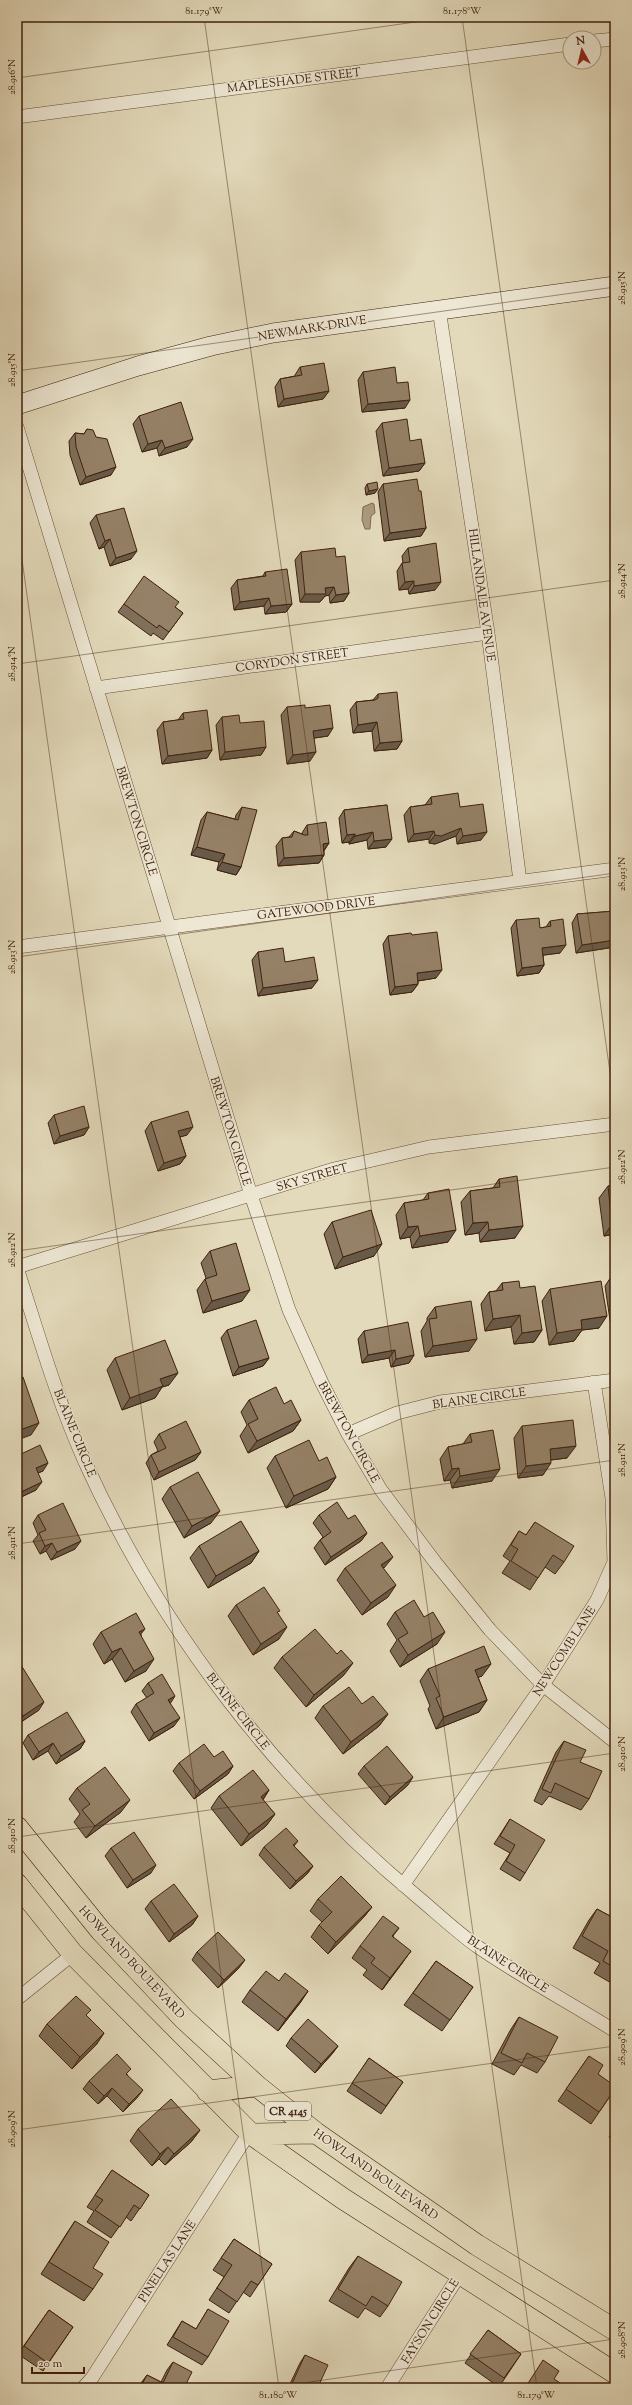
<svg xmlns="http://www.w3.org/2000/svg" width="632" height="2405" font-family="'Sorts Mill Goudy',serif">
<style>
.water{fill:#ac9b80;stroke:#816a52}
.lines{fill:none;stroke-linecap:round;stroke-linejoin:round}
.street-casing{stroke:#694f38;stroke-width:14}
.secondary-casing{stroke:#40210d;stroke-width:20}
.primary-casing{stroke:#40210d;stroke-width:22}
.street{stroke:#ede7d3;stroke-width:13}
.secondary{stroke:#ede7d3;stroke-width:19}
.primary{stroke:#e3dabb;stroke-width:21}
.wall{fill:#806f59;stroke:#40210d}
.shaded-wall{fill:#685a48;stroke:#40210d}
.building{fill:#958167;stroke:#40210d}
.ticks{fill:none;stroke:#40210d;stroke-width:1;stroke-opacity:0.45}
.labels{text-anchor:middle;stroke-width:3;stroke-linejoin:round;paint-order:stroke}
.shield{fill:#ede7d3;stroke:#745c48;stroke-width:1}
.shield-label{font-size:11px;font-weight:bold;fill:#40210d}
.street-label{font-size:12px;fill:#40210d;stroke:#ede7d3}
.neatline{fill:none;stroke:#40210d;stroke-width:1.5}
.ticks-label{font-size:10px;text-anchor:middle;fill:#40210d}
</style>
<rect width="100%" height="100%" fill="#e3dabb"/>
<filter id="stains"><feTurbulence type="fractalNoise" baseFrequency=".005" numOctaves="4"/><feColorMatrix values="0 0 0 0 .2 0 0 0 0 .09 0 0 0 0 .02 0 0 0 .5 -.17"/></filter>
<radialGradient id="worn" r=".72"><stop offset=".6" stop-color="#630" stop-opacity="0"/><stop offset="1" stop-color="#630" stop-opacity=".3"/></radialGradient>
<!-- water -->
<path class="water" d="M372 503 374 504 375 513 371 516 370 529H365L362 520 363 507Z"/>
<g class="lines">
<!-- street casing -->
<g class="street-casing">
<path id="street" d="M594 41 615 39
M17 117 570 44
M439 309 488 633 520 881
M17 427 251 1195 289 1310 322 1383 348 1434 381 1490 435 1562 490 1630 543 1685 615 1742
M96 688 488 633
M17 947 615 869
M17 1267 334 1169 429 1147 615 1124
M17 1268C38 1333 57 1400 85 1462 161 1630 278 1782 420 1899 439 1915 458 1933 478 1947 522 1977 570 2003 615 2031
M348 1434 397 1413 440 1402 615 1380
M403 1885 543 1685 597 1600 614 1562 612 1498 594 1382
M17 1999 73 1954
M83 2388 92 2378 249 2133
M387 2388 460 2274"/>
</g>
<!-- secondary casing -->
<g class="secondary-casing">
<path id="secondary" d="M17 405 138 366 211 346 273 333 615 286"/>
</g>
<!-- primary casing -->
<g class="primary-casing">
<path id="primary" d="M17 1827 101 1931 184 2019 257 2086 316 2133 477 2245 615 2330
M17 1884 73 1954 251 2134 342 2198 615 2373
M207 2091 257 2086
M251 2134 316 2133"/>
</g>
<!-- street -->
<use href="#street" class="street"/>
<!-- secondary -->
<use href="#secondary" class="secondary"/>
<!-- primary -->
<use href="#primary" class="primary"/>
</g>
<!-- wall -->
<path class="wall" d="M300 367 329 391 323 399 278 407 275 387 280 379 295 376V375Z
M363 372 397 383 405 408 362 412 358 380Z
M139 416 187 447 159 456 157 448 142 452 133 424Z
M382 423 410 441 425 463 419 471 383 476 376 431Z
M87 429 96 437 111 475 80 485 70 455 69 441 75 433 84 434Z
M367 484 375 493 366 495 365 488Z
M383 484 419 491 426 528 421 536 384 541 378 492Z
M96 515 131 559 110 566 104 547 99 549 90 523Z
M408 548 435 590 409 594 408 589 399 590 397 571 402 563H403L402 556Z
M301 552 336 557 349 593 344 601 330 603 329 595 325 596 320 602H300L295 560Z
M265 572 292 604 286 612 265 614 264 606 234 610 231 588 237 580 263 576Z
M124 604 175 607 183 613 163 640 153 633 151 636 118 612Z
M378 694 402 741 397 749 374 751 372 731 353 733 350 710 356 702 373 700Z
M287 707 305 708 328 736 314 738 310 761 287 764 281 715Z
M183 713 212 750 207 758 162 764 157 730 163 722 178 720Z
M222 717 240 723 266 747 261 755 220 760 216 725Z
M431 797 460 807 481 840 457 844 456 836 435 844 429 843V839L408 842 404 815 410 807 425 805Z
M387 805 386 847 368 849 367 840 349 844V842L342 843 339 818 344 810Z
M242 807 241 867 236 875 217 870 219 862 191 855 201 820 207 812 235 819 236 815Z
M307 825 329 843 324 851V855L319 863 278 866 276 846 282 838 289 837 294 831 302 834V833Z
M615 911V947L576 953 572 923 577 914Z
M516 920 540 928 546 927 550 921 560 953 543 955 544 965 539 973 517 976 511 928Z
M412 935 436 978 418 981V984L412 992 390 995 383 944 388 936Z
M258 952 285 962 312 988 258 996 252 960Z
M54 1115 89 1127 84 1135 54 1144 48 1123Z
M151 1122 187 1135 180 1137 186 1156 180 1164 158 1171 145 1131Z
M615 1174V1234L604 1236 599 1198 608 1186H611L610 1181Z
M499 1179 515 1238 480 1242 479 1233 465 1235 461 1202 470 1191 493 1188Z
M428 1193 448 1242 412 1248 410 1237 400 1239 396 1215 404 1203 423 1200Z
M332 1222 374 1256 335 1269 324 1234Z
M210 1251 242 1301 203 1313 197 1290 205 1279 206 1278 201 1263Z
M613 1274H615V1327H611L605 1286Z
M502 1283 520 1288 542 1330 534 1342 514 1344 511 1327 485 1331 481 1304 489 1292 496 1291Z
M550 1289 599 1328 582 1330 574 1341 549 1345 542 1301Z
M435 1307 469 1351 425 1357 421 1331 427 1321V1318Z
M227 1330 269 1358 263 1366 233 1376 221 1338Z
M364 1331 414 1355 409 1363 391 1367 389 1358 362 1363 358 1339Z
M115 1358 169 1385 162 1387 155 1398 122 1410 107 1370Z
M249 1400 284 1404 301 1420 293 1431 248 1453 240 1436 247 1425 241 1412Z
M522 1426 567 1458 551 1460 543 1475 518 1478 514 1438Z
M159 1434 201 1452 195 1460 154 1480 146 1463 151 1455 158 1451 154 1442Z
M470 1434 492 1481 452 1488 450 1480 444 1481 440 1459 448 1447 463 1444Z
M17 1456 43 1471 38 1473 36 1490 17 1499Z
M275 1456 319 1461 336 1477 328 1489 286 1508 267 1468Z
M170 1487 211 1523 184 1538 162 1499Z
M38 1515 75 1549 51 1560 46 1551 40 1554 33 1541 38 1535 33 1523Z
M319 1515 348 1519 367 1533 361 1541 325 1565 314 1548 320 1540 323 1537 313 1523Z
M535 1522 564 1562 555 1574 545 1567 530 1590 502 1573 510 1561 503 1556 519 1531 526 1535Z
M199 1546 259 1551 251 1563 208 1588 190 1558Z
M345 1568 388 1597 362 1615 337 1580Z
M236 1605 278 1613 279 1639 253 1655 228 1616Z
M395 1612 424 1617 437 1644 400 1667 390 1651 397 1640 387 1624Z
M101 1632 141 1634 146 1671 125 1682 112 1659 104 1664 93 1644Z
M282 1657 344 1675 306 1707 274 1668Z
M17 1668 39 1710 18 1724 17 1723Z
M428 1669 482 1676 478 1677 487 1700 479 1712 436 1729 428 1709 430 1706 420 1681Z
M615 1669V1681L610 1678Z
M148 1683 170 1703 174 1726 149 1741 131 1712 136 1704 147 1698 142 1691Z
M362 1704 388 1714 379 1726 343 1754 315 1718 323 1706Z
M28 1735 85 1741 80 1749 56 1764 48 1751 33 1760 23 1743Z
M564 1741 580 1762 589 1799 581 1810 549 1796 542 1805 534 1801 556 1752Z
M214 1757 233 1766 228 1774 194 1799 173 1771 179 1763Z
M364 1766 408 1785 385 1805 358 1774Z
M77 1788 121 1812 86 1838 74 1822 80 1814 69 1799Z
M269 1790 263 1800 275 1814 266 1826 241 1846 211 1808 219 1796Z
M510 1819 525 1873 520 1881 500 1869 510 1853 494 1844Z
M298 1841 294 1846 313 1866 307 1874 290 1889 259 1855 264 1847Z
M111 1848 151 1873 127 1888 105 1856Z
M318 1899 372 1907 363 1918 328 1954 311 1937 319 1925 322 1922 310 1911Z
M151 1901 198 1916 192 1925 169 1942 145 1909Z
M597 1909 610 1916 613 1911 615 1912V1982L613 1984 594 1973 600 1963 573 1948 589 1920Z
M399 1928 393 1936 403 1962 382 1990 363 1975 367 1970 352 1958 360 1946Z
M197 1952 239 1968 218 1988 192 1960Z
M436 1961 473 1987 442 2031 404 2005Z
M279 1981 308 1991 300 2003 278 2031 242 2002 250 1990Z
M87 2016 104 2033 96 2045 72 2069 39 2036 47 2024Z
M519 2017 545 2062 537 2073 521 2065 514 2075 492 2064 511 2029Z
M291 2038 338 2046 332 2054 315 2073 286 2046Z
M589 2056 598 2074 615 2089 591 2124 558 2101Z
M369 2058 403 2082 381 2114 347 2091Z
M127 2074 137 2098 123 2112 107 2096 98 2104 83 2089 89 2081Z
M138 2129 200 2130 191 2142 165 2165 159 2159 152 2166 130 2141Z
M615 2129V2141L609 2137Z
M112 2170 149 2195 131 2221 126 2217 111 2238 87 2222 94 2211 87 2207Z
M75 2221 93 2268V2289L84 2301 41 2274 67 2233Z
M234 2239 272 2264 250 2297 243 2292 229 2313 209 2300 224 2277 213 2270Z
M358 2256 388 2306 380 2317 365 2308 358 2318 329 2301 349 2268Z
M208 2309V2357L202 2365 167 2345 182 2321 196 2329Z
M49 2310 73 2327 43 2371 18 2354Z
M488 2330 521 2354 499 2387 465 2363Z
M305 2355 318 2387 320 2388H288L300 2363Z
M173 2362 184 2388H139L141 2383 147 2375 161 2382 167 2370Z"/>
<!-- shaded-wall -->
<path class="shaded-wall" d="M329 391 323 399 278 407 284 399Z
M410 400 405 408 362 412 368 404Z
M193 439 187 447 159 456 165 448Z
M162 440 157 448 142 452 148 444Z
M425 463 419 471 383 476 389 468Z
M116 467 111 475 80 485 86 477Z
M378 489 375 493 366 495 369 491Z
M426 528 421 536 384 541 390 533Z
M110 539 104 547 99 549 105 541Z
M137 551 131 559 110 566 116 558Z
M414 581 408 589 399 590 405 582Z
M441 582 435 590 409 594 414 586Z
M334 587 329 595 325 596 320 602H300L305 594 325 588Z
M349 593 344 601 330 603 336 595Z
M269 598 264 606 234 610 240 602Z
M292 604 286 612 265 614 271 606Z
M377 722 372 731 353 733 358 725Z
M333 728 328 736 308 739 313 731Z
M402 741 397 749 374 751 380 743Z
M266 747 261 755 220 760 225 752Z
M212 750 207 758 162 764 168 756Z
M316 752 310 761 287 764 293 755Z
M461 828 456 836 435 844 429 843 435 835Z
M434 831 429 839 408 842 414 834Z
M373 832 367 840 349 844 355 836Z
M487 832 481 840 457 844 463 836Z
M355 834 349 842 342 843 347 835Z
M392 839 386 847 368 849 374 841Z
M329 843 323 851V844Z
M197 847 225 854 219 862 191 855Z
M324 855 319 863 278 866 284 858Z
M222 862 241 867 236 875 217 870Z
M615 940V947L576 953 582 945Z
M566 945 560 953 537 956 542 948Z
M544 965 539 973 517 976 522 968Z
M442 970 436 978 411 982 417 973Z
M318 980 312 988 258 996 263 988Z
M418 984 412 992 390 995 395 987Z
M89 1127 84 1135 54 1144 60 1136Z
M193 1127 187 1135 172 1139 178 1131Z
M186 1156 180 1164 158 1171 164 1163Z
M488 1222 479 1233 465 1235 473 1223Z
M615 1223V1234L604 1236 612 1224Z
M418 1226 410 1237 400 1239 408 1227Z
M523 1226 515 1238 480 1242 489 1230Z
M456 1230 448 1242 412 1248 420 1236Z
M382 1244 374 1256 335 1269 343 1257Z
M250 1290 242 1301 203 1313 212 1301Z
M520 1315 511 1327 485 1331 493 1319Z
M607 1316 599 1328 582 1330 574 1341 549 1345 557 1333 581 1320Z
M615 1322V1327H611Z
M542 1330 534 1342 514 1344 522 1333Z
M477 1339 469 1351 425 1357 433 1346Z
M395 1350 389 1358 362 1363 368 1355Z
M414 1355 409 1363 391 1367 396 1359Z
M269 1358 263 1366 233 1376 239 1367Z
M178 1373 169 1385 162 1387 155 1398 122 1410 130 1398 160 1379Z
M301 1420 293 1431 248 1453 257 1441Z
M39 1423 31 1435 17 1440V1431Z
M576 1446 567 1458 542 1461 550 1449Z
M201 1452 195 1460 154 1480 159 1472Z
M48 1463 43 1471 30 1476 36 1468Z
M551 1463 543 1475 518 1478 526 1466Z
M459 1468 450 1480 444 1481 452 1469Z
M500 1469 492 1481 452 1488 460 1476Z
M336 1477 328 1489 286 1508 294 1496Z
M42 1482 36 1490 17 1499V1497L21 1492Z
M220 1511 211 1523 184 1538 192 1526Z
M367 1533 361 1541 325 1565 331 1557Z
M81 1541 75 1549 51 1560 57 1552Z
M52 1543 46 1551 40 1554 45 1546Z
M259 1551 251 1563 208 1588 216 1576Z
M393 1557 384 1568 381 1565Z
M396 1585 388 1597 362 1615 371 1603Z
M287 1627 279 1639 253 1655 261 1644Z
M145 1629 136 1640 139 1632Z
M445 1632 437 1644 400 1667 408 1655Z
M121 1648 112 1659 104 1664 112 1652Z
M154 1659 146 1671 125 1682 134 1671Z
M353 1663 344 1675 306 1707 314 1695Z
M491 1664 482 1676 467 1682 475 1670Z
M175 1696 170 1704 168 1700Z
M487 1700 479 1712 436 1729 444 1717Z
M44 1702 39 1710 18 1724 23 1716Z
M388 1714 379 1726 343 1754 351 1742Z
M180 1718 174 1726 149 1741 154 1733Z
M85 1741 80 1749 56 1764 61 1756Z
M53 1743 48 1751 33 1760 39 1752Z
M233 1766 228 1774 194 1799 200 1791Z
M413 1777 408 1785 385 1805 390 1797Z
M269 1790 261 1802V1797Z
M130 1800 121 1812 86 1838 95 1826Z
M275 1814 266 1826 241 1846 249 1834Z
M156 1865 151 1873 127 1888 133 1880Z
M313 1866 307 1874 290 1889 296 1881Z
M372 1907 363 1918 328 1954 336 1942Z
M198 1916 192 1925 169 1942 174 1934Z
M411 1951 403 1962 382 1990 390 1978Z
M245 1960 239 1968 218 1988 224 1980Z
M308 1991 300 2003 278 2031 286 2019Z
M104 2033 96 2045 72 2069 80 2057Z
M338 2046 332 2054 315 2073 321 2064Z
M112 2088 107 2096 98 2104 104 2096Z
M143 2090 137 2098 123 2112 129 2104Z
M200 2130 191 2142 165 2165 174 2154Z
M168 2147 159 2159 152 2166 160 2154Z"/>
<!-- building -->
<path class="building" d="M324 363 329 391 284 399 280 379 302 375 300 367Z
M395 367 397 383 408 382 410 400 368 404 363 372Z
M181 402 193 439 165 448 162 440 148 444 139 416Z
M407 419 410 441 421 439 425 463 389 468 382 423Z
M87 429 93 430 96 437 107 439 116 467 86 477 76 447 75 433 84 434Z
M417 479 419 491H421L426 528 390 533 383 484Z
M377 482 378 489 369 491 367 484Z
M124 508 137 551 116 558 110 539 105 541 96 515Z
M436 543 441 582 414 586V581L405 582 402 563 410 562 408 548Z
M335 548 336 557 345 556 349 593 336 595 334 587 325 588 326 594H305L301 552Z
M287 569 292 604 271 606 269 598 240 602 237 580 266 576 265 572Z
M144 576 179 602 175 607 183 613 169 632 159 625 157 628 124 604Z
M397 692 402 741 380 743 377 722 358 725 356 702 375 700 378 698V694Z
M305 705V708L330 705 333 728 313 731 316 752 293 755 287 707Z
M207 710 212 750 168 756 163 722 184 719 183 713Z
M239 715 240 723 264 721 266 747 225 752 222 717Z
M458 793 460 807 483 804 487 832 463 836 461 828 441 836 435 835 434 831 414 834 410 807 432 804 431 797Z
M387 805 392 839 374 841 373 832 355 836V834L347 835 344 810Z
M242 807 257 810 241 867 222 862 225 854 197 847 207 812 238 820Z
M326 822 329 843 323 844 324 855 284 858 282 838 292 837 294 831 304 835H308L307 825Z
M615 911V940L582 945 577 914Z
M539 918 540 928 551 926 550 921 563 919 566 945 542 948 544 965 522 968 516 920Z
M437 932 442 970 417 973 418 984 395 987 388 936 411 933 412 935Z
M283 948 285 962 314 957 318 980 263 988 258 952Z
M84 1106 89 1127 60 1136 54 1115Z
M188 1111 193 1127 178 1131 186 1156 164 1163 151 1122Z
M517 1176 523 1226 489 1230 488 1222 473 1223 470 1191 500 1187 499 1179Z
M615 1185V1223L612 1224 608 1186Z
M449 1189 456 1230 420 1236 418 1226 408 1227 404 1203 429 1199 428 1193Z
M371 1210 382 1244 343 1257 332 1222Z
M236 1243 250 1290 212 1301 205 1279 217 1275 210 1251Z
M613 1274H615V1287Z
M519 1281 520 1288 535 1286 542 1330 522 1333 520 1315 493 1319 489 1292 503 1290 502 1283Z
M601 1281 607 1316 581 1320 582 1329 557 1333 550 1289Z
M471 1301 477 1339 433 1346 429 1319 437 1318 435 1307Z
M256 1320 269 1358 239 1367 227 1330Z
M408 1322 414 1355 396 1359 395 1350 368 1355 364 1331Z
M165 1340 178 1373 160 1379 163 1386 130 1398 115 1358Z
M23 1377 39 1423 17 1431V1380Z
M276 1387 284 1404 291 1400 301 1420 257 1441 248 1424 258 1419 249 1400Z
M573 1420 576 1446 550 1449 551 1463 526 1466 522 1426Z
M186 1421 201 1452 159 1472 151 1455 166 1448 159 1434Z
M493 1430 500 1469 460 1476 459 1468 452 1469 448 1447 472 1442 470 1434Z
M309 1440 319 1461 327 1457 336 1477 294 1496 275 1456Z
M40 1445 48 1463 36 1468 42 1482 21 1492 17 1484V1456Z
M198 1472 220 1511 192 1526 170 1487Z
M337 1502 348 1519 355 1515 367 1533 331 1557 320 1540 331 1532 319 1515Z
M63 1503 81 1541 57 1552 52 1543 45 1546 39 1533 46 1530 38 1515Z
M241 1521 259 1551 216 1576 199 1546Z
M535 1522 574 1546 564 1562 553 1555 538 1578 511 1561 518 1549 511 1545 519 1531 526 1535Z
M382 1542 393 1557 381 1565 396 1585 371 1603 345 1568Z
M264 1587 280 1611 277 1612 287 1627 261 1644 236 1605Z
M414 1600 424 1617 433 1612 445 1632 408 1655 398 1639 408 1633 395 1612Z
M136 1613 145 1629 139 1632 154 1659 134 1671 121 1648 112 1652 101 1632Z
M315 1629 337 1654 341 1650 353 1663 314 1695 282 1657Z
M484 1646 491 1664 475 1670 487 1700 444 1717 436 1698 440 1696 428 1669Z
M21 1665 44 1702 23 1716 17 1706V1668Z
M162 1674 175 1696 168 1700 180 1718 154 1733 136 1704 154 1693 148 1683Z
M349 1687 362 1704 373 1696 388 1714 351 1742 323 1706Z
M67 1712 85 1741 61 1756 53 1743 39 1752 28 1735Z
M564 1741 586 1750 580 1762 602 1771 589 1799 555 1783 551 1793 542 1789Z
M204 1744 214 1757 223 1751 233 1766 200 1791 179 1763Z
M387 1746 413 1777 390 1797 364 1766Z
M105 1767 130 1800 95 1826 82 1810 90 1804 77 1788Z
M253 1770 269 1790 261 1797 275 1814 249 1834 219 1796Z
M510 1819 545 1840 525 1873 506 1861 515 1845 500 1836Z
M286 1828 298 1841 293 1845 313 1866 296 1881 264 1847Z
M134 1832 156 1865 133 1880 111 1848Z
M341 1876 372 1907 336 1942 319 1925 332 1912 318 1899Z
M174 1884 198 1916 174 1934 151 1901Z
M597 1909 610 1916 613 1911 615 1912V1968L603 1961 608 1951 582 1936Z
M383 1916 399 1928 392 1936 411 1951 390 1978 371 1963 375 1958 360 1946Z
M218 1932 245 1960 224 1980 197 1952Z
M436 1961 473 1987 450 2020 413 1993Z
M266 1971 279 1981 285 1973 308 1991 286 2019 250 1990Z
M76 1996 91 2010 86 2015 104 2033 80 2057 47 2024Z
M519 2017 558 2037 545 2062 527 2053 522 2063 501 2053Z
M308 2019 338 2046 321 2064 291 2038Z
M117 2054 131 2069 126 2074 143 2090 129 2104 112 2088 104 2096 89 2081Z
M589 2056 603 2065 598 2074 615 2086V2089L599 2112 566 2089Z
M369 2058 403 2082 386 2106 352 2083Z
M17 2082 21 2088 17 2091Z
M171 2099 200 2130 174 2154 168 2147 160 2154 138 2129Z
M112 2170 149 2195 140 2209 134 2205 120 2227 95 2210 103 2200 95 2195Z
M75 2221 109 2242 93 2268 103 2274 93 2289 49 2262Z
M234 2239 272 2264 258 2285 251 2281 237 2302 217 2288 232 2265 221 2258Z
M358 2256 402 2282 388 2306 372 2296 366 2306 338 2289Z
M208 2309 229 2321 208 2357 173 2337 182 2321 196 2329Z
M49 2310 73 2327 48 2363 24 2346Z
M488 2330 521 2354 504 2378 470 2354Z
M305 2355 328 2365 318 2387 320 2388H290Z
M543 2360 559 2371 554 2379 568 2388H525Z
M173 2362 192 2372 184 2388H140L147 2375 163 2383Z"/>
<!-- ticks -->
<path class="ticks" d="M204 17 537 2388M462 17 615 1108M17 78 451 17M17 371 615 287M17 524 279 2388M17 664 615 580M17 957 615 873M17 1251 615 1167M17 1544 615 1460M17 1837 615 1753M17 2130 615 2046M17 2359 21 2388M267 2388 615 2339"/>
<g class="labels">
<!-- shield labels -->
<rect class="shield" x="265" y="2102" width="46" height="18" rx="3"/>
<g class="shield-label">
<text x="288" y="2115">CR 4145</text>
</g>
<!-- street labels -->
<g class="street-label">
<text transform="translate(294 80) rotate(-7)" y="4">MAPLESHADE STREET</text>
<text transform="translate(312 328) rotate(-9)" y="4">NEWMARK DRIVE</text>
<text transform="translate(482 595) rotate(82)" y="4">HILLANDALE AVENUE</text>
<text transform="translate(292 660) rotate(-8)" y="4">CORYDON STREET</text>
<text transform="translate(137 821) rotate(73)" y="4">BREWTON CIRCLE</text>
<text transform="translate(316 908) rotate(-7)" y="4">GATEWOOD DRIVE</text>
<text transform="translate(231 1131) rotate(73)" y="4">BREWTON CIRCLE</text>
<text transform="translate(312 1177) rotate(-16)" y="4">SKY STREET</text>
<text transform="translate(479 1398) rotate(-8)" y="4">BLAINE CIRCLE</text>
<text transform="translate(349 1432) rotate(61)" y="4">BREWTON CIRCLE</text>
<text transform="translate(75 1433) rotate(68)" y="4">BLAINE CIRCLE</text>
<text transform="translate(564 1651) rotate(-57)" y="4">NEWCOMB LANE</text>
<text transform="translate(238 1711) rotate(52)" y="4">BLAINE CIRCLE</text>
<text transform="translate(132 1962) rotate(47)" y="4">HOWLAND BOULEVARD</text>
<text transform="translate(508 1964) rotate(33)" y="4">BLAINE CIRCLE</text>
<text transform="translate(376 2174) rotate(35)" y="4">HOWLAND BOULEVARD</text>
<text transform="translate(167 2261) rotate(-57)" y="4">PINELLAS LANE</text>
<text transform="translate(430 2321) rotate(-58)" y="4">FAYSON CIRCLE</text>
</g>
</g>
<!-- margin -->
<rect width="632" height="2405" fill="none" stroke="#e3dabb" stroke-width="44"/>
<!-- north arrow -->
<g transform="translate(582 50) rotate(352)"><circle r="19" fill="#ede7d3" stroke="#a89884"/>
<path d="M0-3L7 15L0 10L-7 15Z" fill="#8f2418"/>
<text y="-6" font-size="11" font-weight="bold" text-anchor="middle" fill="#40210d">N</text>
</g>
<!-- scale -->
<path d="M32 2367v6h52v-6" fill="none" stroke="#40210d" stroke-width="2"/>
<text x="38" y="2367" font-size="12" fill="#40210d" stroke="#ede7d3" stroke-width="3" paint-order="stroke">20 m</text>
<rect x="22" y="22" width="588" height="2361" class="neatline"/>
<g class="ticks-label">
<text x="204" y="14">81.179°W</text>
<text x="462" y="14">81.178°W</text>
<text transform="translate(11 77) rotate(-90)" y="4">28.916°N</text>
<text transform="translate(621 288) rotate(-90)" y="4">28.915°N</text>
<text transform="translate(11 370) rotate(-90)" y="4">28.915°N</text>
<text transform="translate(621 581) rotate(-90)" y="4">28.914°N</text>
<text transform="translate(11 664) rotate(-90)" y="4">28.914°N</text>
<text transform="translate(621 874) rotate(-90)" y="4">28.913°N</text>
<text transform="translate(11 957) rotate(-90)" y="4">28.913°N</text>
<text transform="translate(621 1167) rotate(-90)" y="4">28.912°N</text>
<text transform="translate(11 1250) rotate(-90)" y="4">28.912°N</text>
<text transform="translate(621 1460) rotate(-90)" y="4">28.911°N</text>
<text transform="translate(11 1543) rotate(-90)" y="4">28.911°N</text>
<text transform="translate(621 1754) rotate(-90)" y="4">28.910°N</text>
<text transform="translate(11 1836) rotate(-90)" y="4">28.910°N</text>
<text transform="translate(621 2047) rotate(-90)" y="4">28.909°N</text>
<text transform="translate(11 2129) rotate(-90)" y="4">28.909°N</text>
<text transform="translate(621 2340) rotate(-90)" y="4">28.908°N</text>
<text x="278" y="2398">81.180°W</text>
<text x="536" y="2398">81.179°W</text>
</g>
<rect width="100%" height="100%" filter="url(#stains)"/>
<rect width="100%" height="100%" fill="url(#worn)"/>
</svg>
